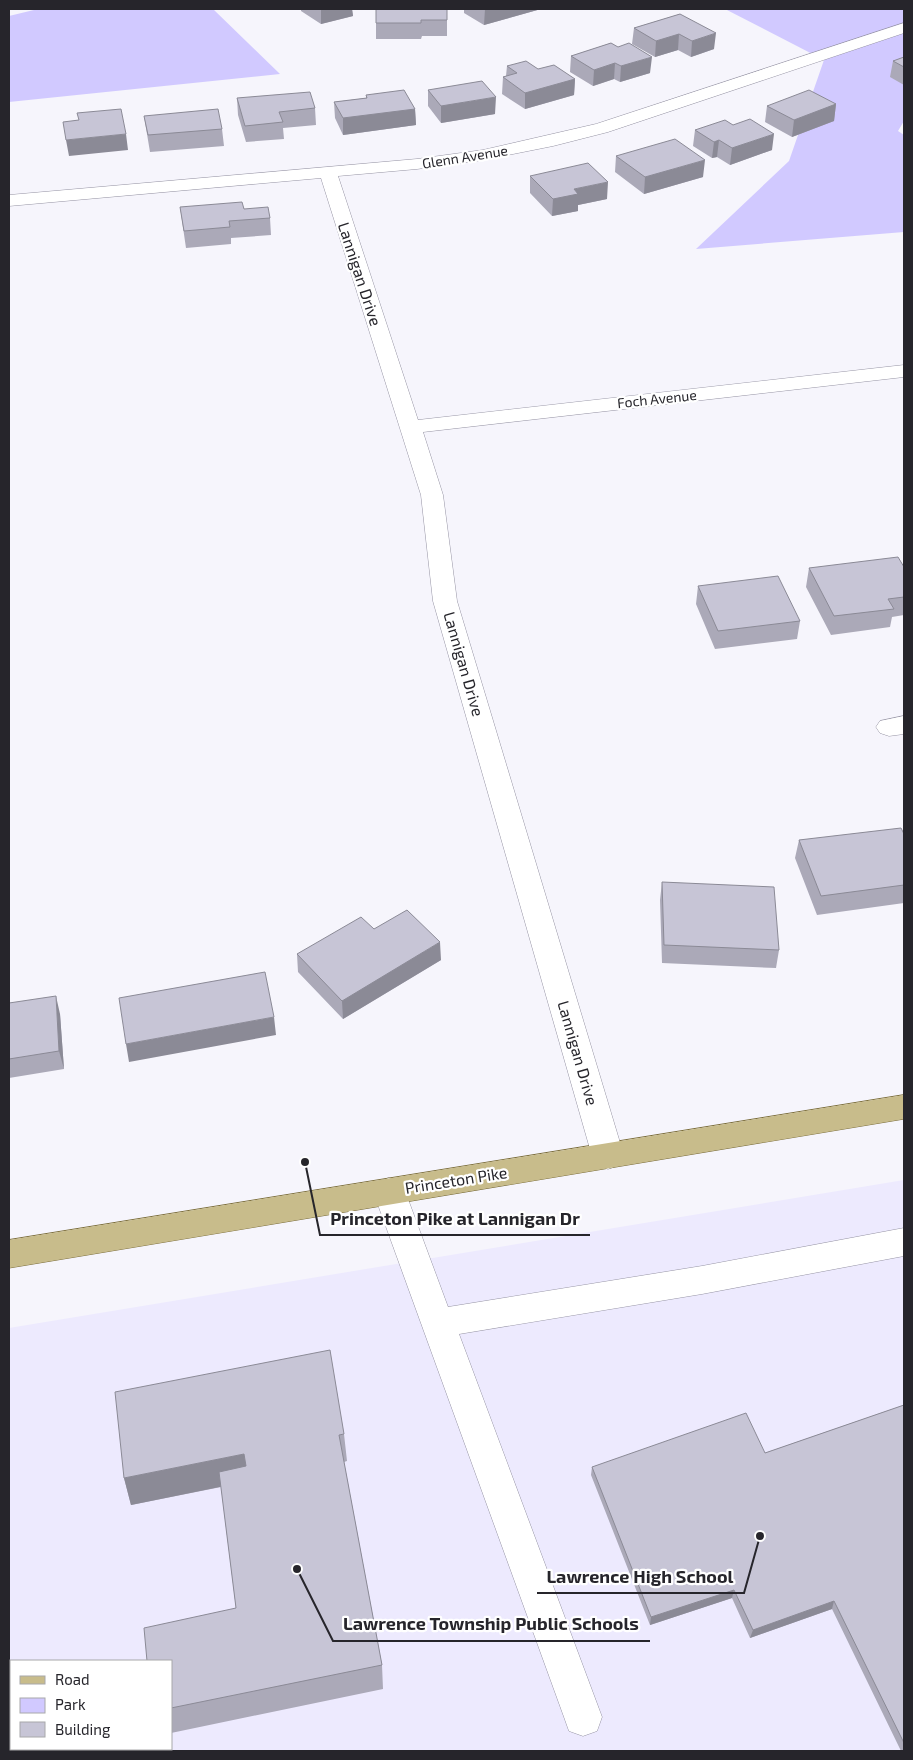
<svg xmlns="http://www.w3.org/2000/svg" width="913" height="1760" font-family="'Exo 2',sans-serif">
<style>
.built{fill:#edeafe;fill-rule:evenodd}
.green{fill:#d1c9ff}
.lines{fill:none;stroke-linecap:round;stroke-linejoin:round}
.minor-casing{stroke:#9694a4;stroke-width:1}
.major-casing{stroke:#786a37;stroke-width:1}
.minor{fill:#fff;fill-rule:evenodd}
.major{fill:#c8bc8b;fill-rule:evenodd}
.wall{fill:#aba9b8}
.shaded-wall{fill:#8b8a96}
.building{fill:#c7c5d6;stroke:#8b8a96}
.labels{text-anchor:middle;stroke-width:4.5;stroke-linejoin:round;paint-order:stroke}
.far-street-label{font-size:14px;fill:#26252b;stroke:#fff}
.street-label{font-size:16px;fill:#26252b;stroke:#fff}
.leader{fill:none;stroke:#26252b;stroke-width:2}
.callout-dot{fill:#26252b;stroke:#fff;stroke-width:2}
.callout-label{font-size:18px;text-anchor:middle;font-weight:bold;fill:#26252b;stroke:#fff;stroke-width:4.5;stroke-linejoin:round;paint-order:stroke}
</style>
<rect width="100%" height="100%" fill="#f6f5fc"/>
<!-- built -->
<path class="built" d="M904 1180V1751H9V1328ZM11 1661H171V1749H11Z"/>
<!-- green -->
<path class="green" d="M38 9H213L280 74 9 102V16Z
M725 9H904V121L898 131 904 135V232L696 249 789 161 824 60Z"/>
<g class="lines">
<!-- minor casing -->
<g class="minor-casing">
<path id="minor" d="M904 23V33L608 132 553 146 483 160 417 169 338 176 418 420 904 365V377L423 432 443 495 457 601 624 1156 619 1165 608 1169 597 1165 592 1156 433 601 421 495 321 178 9 206V195L417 159 483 150 596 124Z
M904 716V734L889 736 880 733 876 727 880 721Z
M389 1178 400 1182 405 1191 448 1307 702 1266 904 1228V1256L702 1294 459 1334 602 1717 597 1731 583 1736 569 1731 564 1717 373 1191 378 1182Z"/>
</g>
<!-- major casing -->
<g class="major-casing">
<path id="major" d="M904 1095V1119L9 1268V1240Z"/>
</g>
<!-- minor -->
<use href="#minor" class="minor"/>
<!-- major -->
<use href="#major" class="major"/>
</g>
<!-- wall -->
<path class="wall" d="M301 9H352L353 16 321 24 301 11Z
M447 9V36H422L421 39H376V23Z
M464 9H541L484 25 464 13Z
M680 14 714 49 691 57 678 50 655 57 632 44 634 28Z
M611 43 650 73 620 82 614 79 593 86 570 72 571 56Z
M904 55V85L890 77 893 61 904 58Z
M507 66 575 79 574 95 525 109 502 94 503 77 506 76Z
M428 90 495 114 441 123 428 106Z
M366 95 415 109 416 125 343 135 335 118 334 102 366 98Z
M237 98 315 108 316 125 283 128 284 139 246 142 238 115Z
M836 104 834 121 792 137 765 122 767 106Z
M144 116 222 129 224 146 150 152Z
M695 130 772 150 730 165 717 157 712 158 693 146Z
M616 156 703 177 644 194 615 172Z
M530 176 607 199 578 205V211L552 216 530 193Z
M180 207 244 209 270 218 271 235 231 238V244L186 248Z
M904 567V615L892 617 890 627 831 635 806 587 809 568Z
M698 586 800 621 797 639 715 649 696 604Z
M904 834V903L817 915 795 858 799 840Z
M662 882 779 950 776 968 662 963 660 900Z
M374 929 441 960 343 1019 298 972 297 954Z
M9 1003 60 1014 64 1069 9 1078Z
M904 1405V1751H901L832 1609 750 1638 732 1598 650 1625 591 1475 592 1467 765 1453Z
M344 1434 347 1461 344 1462 382 1665 383 1689 171 1733V1661L236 1608 221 1487 131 1505 124 1478Z"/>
<!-- shaded-wall -->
<path class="shaded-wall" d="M321 9H352L353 16 321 24Z
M485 9H541L484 25Z
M716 33 714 49 691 57 692 41Z
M679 34 678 50 655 57 656 41Z
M652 57 650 73 620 82 621 66Z
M615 63 614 79 593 86 594 70Z
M575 79 574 95 525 109V93Z
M496 97 495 114 441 123V106Z
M836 104 834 121 792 137 794 120Z
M415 109 416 125 343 135V118Z
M126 134 128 150 69 156 66 140Z
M774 134 772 150 730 165 732 148Z
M719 140 717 157 712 158 714 142Z
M705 160 703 177 644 194 645 177Z
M608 182 607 199 578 205V211L552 216 553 199 574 189Z
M440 942 441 960 343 1019 342 1001Z
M56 996 60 1014 64 1069 59 1051Z
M274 1017 276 1035 129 1062 126 1044Z
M244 1454 249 1481 131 1505 124 1478Z
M734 1590 732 1598 650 1625 651 1617Z
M834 1601 832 1609 750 1638 753 1630Z"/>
<!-- building -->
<path class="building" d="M376 9H447V20H421V23H376Z
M680 14 716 33 692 41 679 34 656 41 634 28Z
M611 43 618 47 629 43 652 57 621 66 615 63 594 70 571 56Z
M904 57V67L893 61Z
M526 61 538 69 554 65 575 79 525 93 503 77 517 73 507 66Z
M482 81 496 97 441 106 428 90Z
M404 90 415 109 343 118 334 102 367 98 366 95Z
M809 90 836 104 794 120 767 106Z
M310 92 315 108 279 112 283 122 245 126 237 98Z
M121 109 126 134 66 140 63 122 79 120 77 113Z
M218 109 222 129 148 135 144 116Z
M750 119 774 134 732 148 719 140 714 142 695 130 725 120 733 125Z
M675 139 705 160 645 177 616 156Z
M588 163 608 182 574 189 578 194 553 199 530 176Z
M242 202 244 209 268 207 270 218 229 221 230 227 184 231 180 207Z
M898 557 904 567V597L888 599 894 609 834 616 809 568Z
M778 576 800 621 718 631 698 586Z
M901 828 904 834V885L821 896 799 840Z
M662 882 774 887 779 950 664 945Z
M407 910 440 942 342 1001 297 954 361 917 374 929Z
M265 972 274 1017 126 1044 119 998Z
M56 996 59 1051 9 1059V1003Z
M330 1350 344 1434 339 1435 382 1665 171 1708V1661H147L144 1628 236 1608 219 1472 246 1466 244 1454 124 1478 115 1392Z
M904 1405V1743L834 1601 753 1630 734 1590 651 1617 592 1467 746 1413 765 1453Z"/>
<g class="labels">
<!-- far-street labels -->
<g class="far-street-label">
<text transform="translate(465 157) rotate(-9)" y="5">Glenn Avenue</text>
<text transform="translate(657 399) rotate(-6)" y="5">Foch Avenue</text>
</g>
<!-- street labels -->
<g class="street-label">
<text transform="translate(360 274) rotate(72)" y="6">Lannigan Drive</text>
<text transform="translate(464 664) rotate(74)" y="6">Lannigan Drive</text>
<text transform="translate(578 1053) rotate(74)" y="6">Lannigan Drive</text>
<text transform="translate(456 1180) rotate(-9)" y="6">Princeton Pike</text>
</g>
</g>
<!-- callouts -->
<path class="leader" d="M305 1162L320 1235H590M760 1536L744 1593H537M297 1569L333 1641H650"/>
<g class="callout-dot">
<circle cx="305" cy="1162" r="5"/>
<circle cx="760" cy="1536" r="5"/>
<circle cx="297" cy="1569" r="5"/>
</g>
<g class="callout-label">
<text x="455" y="1225">Princeton Pike at Lannigan Dr</text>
<text x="640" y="1583">Lawrence High School</text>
<text x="491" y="1630">Lawrence Township Public Schools</text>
</g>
<!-- border -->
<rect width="913" height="1760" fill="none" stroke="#26252b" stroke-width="20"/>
<!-- legend -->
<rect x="10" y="1660" width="162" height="90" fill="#ffffff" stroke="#a8a8aa"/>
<rect x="20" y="1676" width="25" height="8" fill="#c8bc8b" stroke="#a8a8aa"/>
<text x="55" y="1685" font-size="15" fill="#26252b">Road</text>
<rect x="20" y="1698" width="25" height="15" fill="#d1c9ff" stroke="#a8a8aa"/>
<text x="55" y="1710" font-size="15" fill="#26252b">Park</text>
<rect x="20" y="1722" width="25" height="15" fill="#c7c5d6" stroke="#a8a8aa"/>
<text x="55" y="1735" font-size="15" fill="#26252b">Building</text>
</svg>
